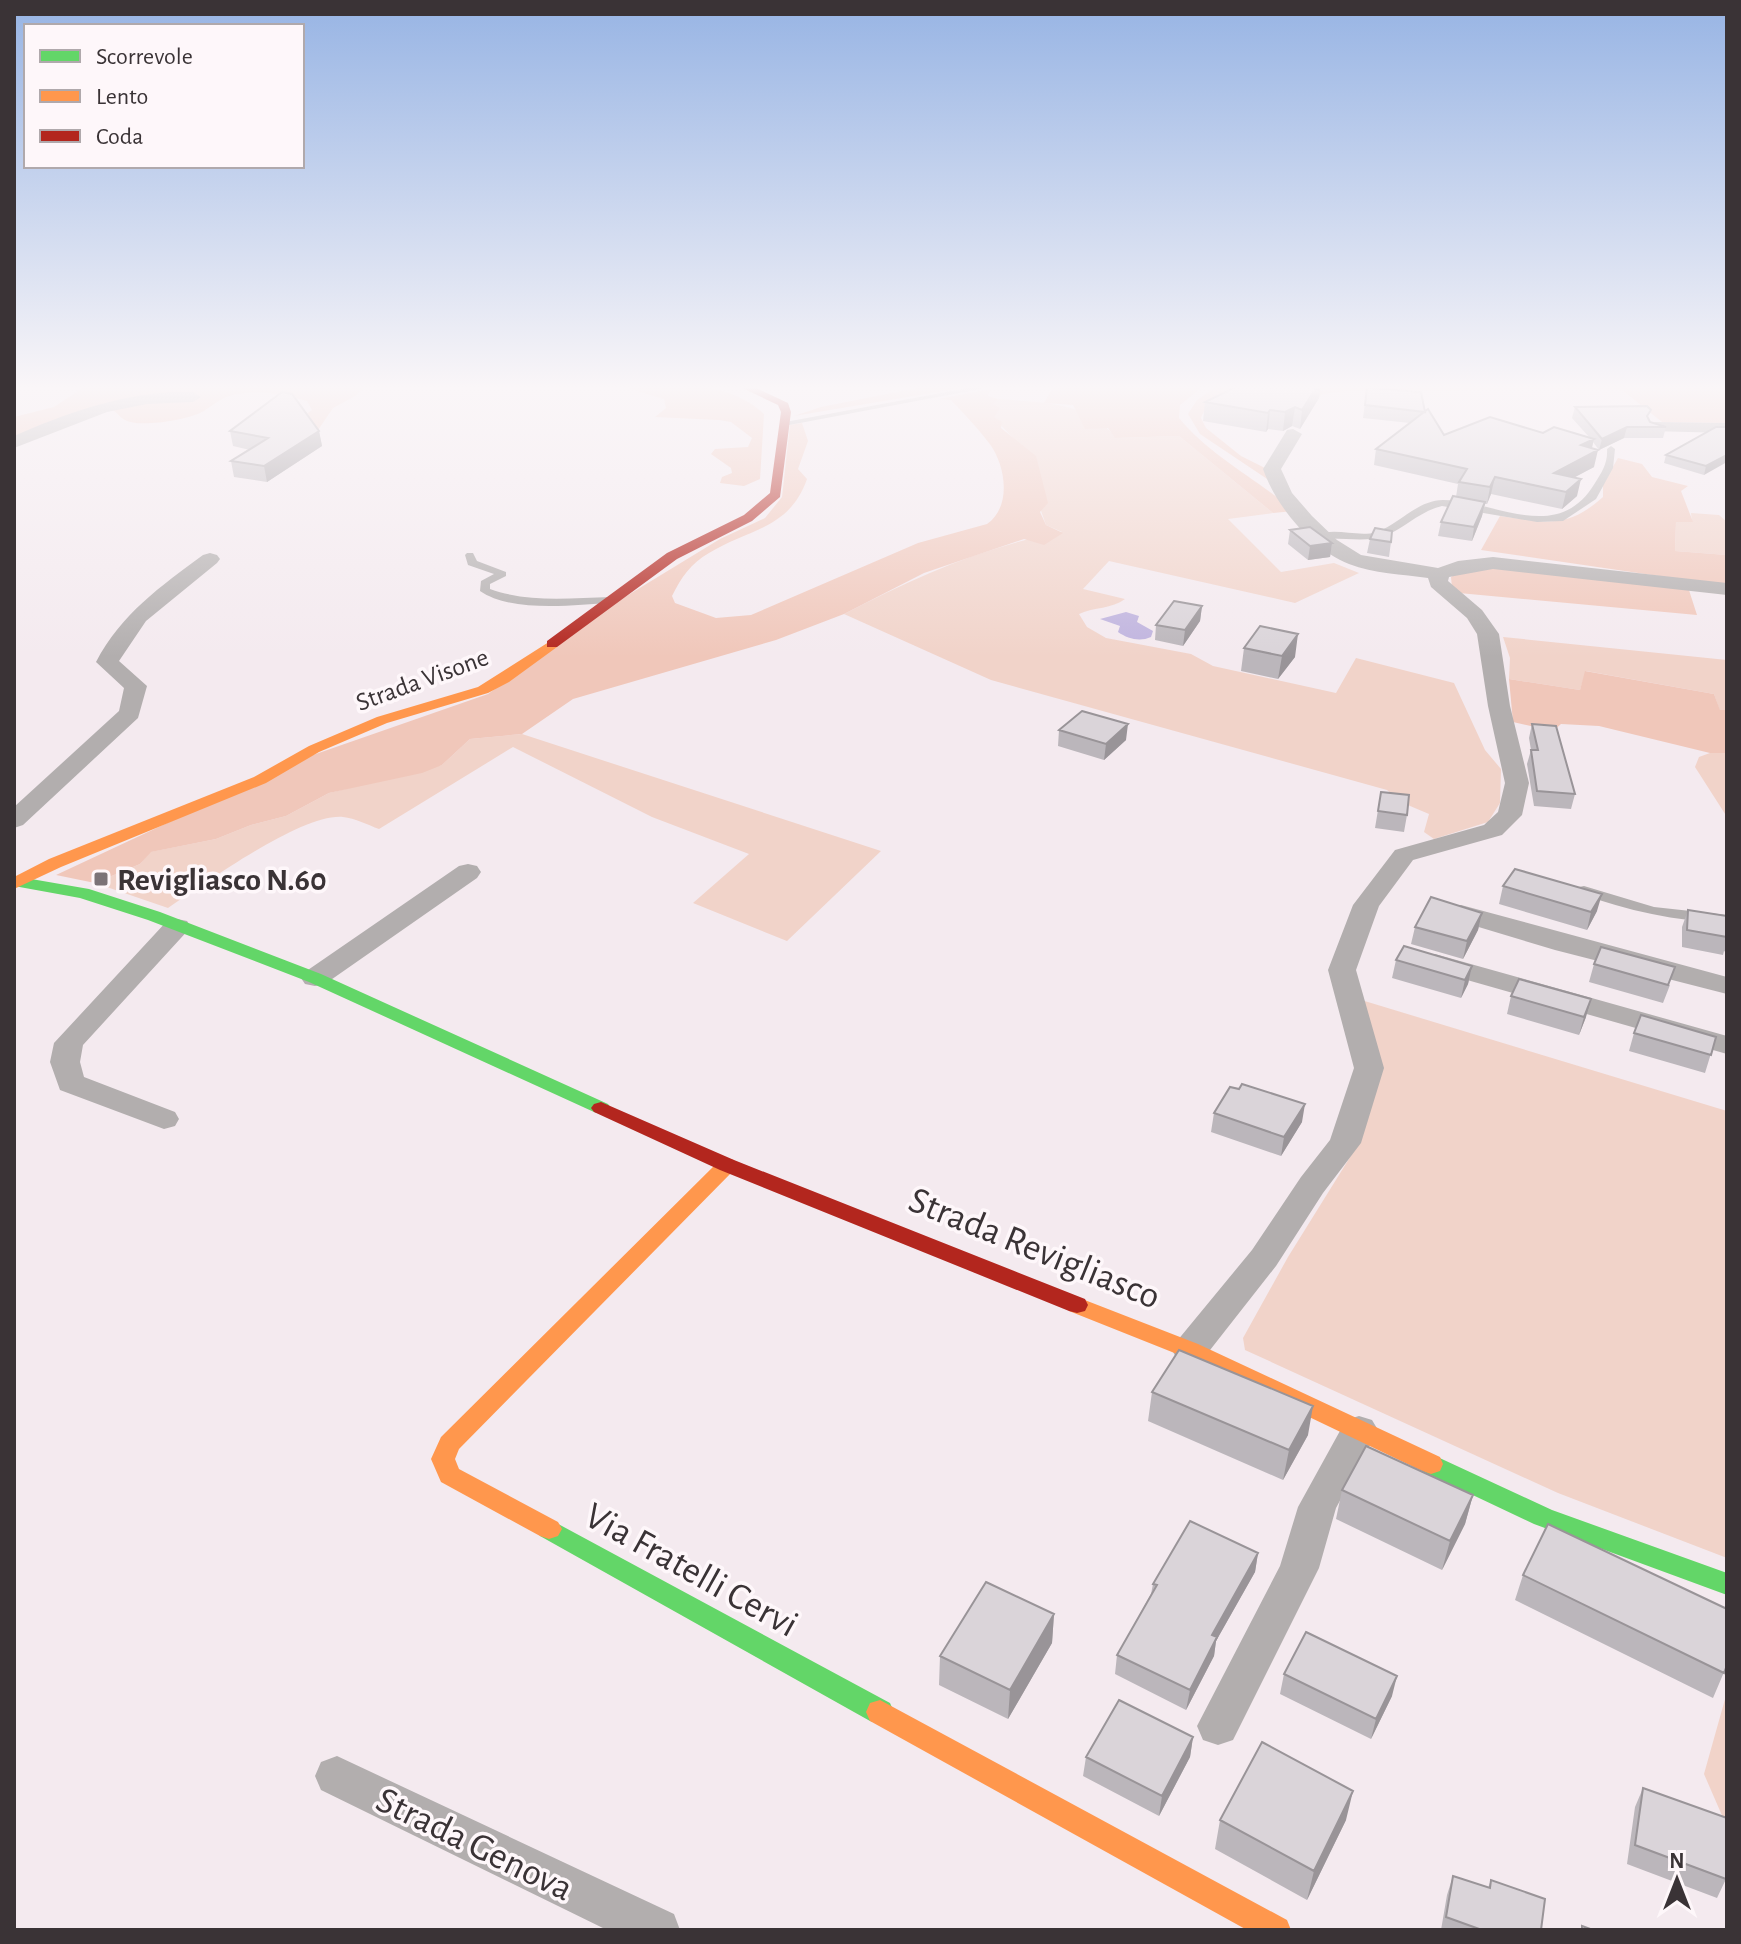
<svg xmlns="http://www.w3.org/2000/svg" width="1741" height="1944" font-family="'Alegreya Sans',sans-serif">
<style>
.green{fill:#f1d3c9}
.forest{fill:#f0c7ba}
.water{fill:#bfb3de}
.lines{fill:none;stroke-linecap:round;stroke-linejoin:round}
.lane{fill:#b2aeae;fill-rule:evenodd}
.street{fill:#b2aeae;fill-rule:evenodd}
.fast{fill:#63d668;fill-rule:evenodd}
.slow{fill:#ff974d;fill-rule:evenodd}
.jam{fill:#b3261e;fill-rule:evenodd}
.wall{fill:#bbb6bb}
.shaded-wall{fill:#999498}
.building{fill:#dad4d9;stroke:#999498;stroke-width:2}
.poi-dot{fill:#7b7377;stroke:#fef7fa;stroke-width:3}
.labels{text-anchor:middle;stroke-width:7;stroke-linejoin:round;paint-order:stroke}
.far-street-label{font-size:26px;fill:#3a3336;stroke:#fef7fa}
.poi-label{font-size:32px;font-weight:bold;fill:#3a3336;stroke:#fef7fa;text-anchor:start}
.near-street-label{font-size:38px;fill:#3a3336;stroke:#fef7fa}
</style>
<rect width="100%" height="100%" fill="#f4eaef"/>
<!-- green -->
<path class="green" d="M998 399C1041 403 1087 400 1116 438L1179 436 1273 513 1228 519 1281 572 1334 563 1359 573 1295 603 1109 561 1083 589 1125 599C1112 609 1094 607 1079 614L1087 627 1106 638 1191 654 1213 666 1336 693 1356 658 1454 683 1485 750 1501 769 1500 803 1488 822 1434 839 1424 832 1429 814 1403 803 1387 790 991 680 844 614C914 578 984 546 1062 532L1046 525 1017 442 994 418 992 404Z
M1691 513 1719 515 1727 522V555L1675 551 1676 522H1692Z
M1503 637 1727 660V710L1720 711 1714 694 1586 671 1580 690 1509 679 1510 658Z
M522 734 881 851 787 941 693 903 749 854 652 817 513 747 379 829C368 825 355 818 343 817 302 813 204 884 168 908L95 883 140 864 150 852 216 839 251 825 286 816 329 793 442 765 470 739Z
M1710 753H1727V817L1695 767 1699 757Z
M1358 999 1727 1111V1558L1558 1493 1245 1350 1243 1338 1288 1257 1357 1146Z
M1727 1692V1827L1704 1774Z"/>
<!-- forest -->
<path class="forest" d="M87 385H366L357 395 333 408 318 430 301 418 312 410 307 401C282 394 259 389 233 395 219 398 212 407 200 413 185 420 139 428 125 420 119 417 117 412 111 409L14 439V417L54 407Z
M617 385C666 385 725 377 764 414L760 479 744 486 720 483 722 477 732 473 731 468 711 454 715 449 748 447 752 438 731 422 719 420 655 417 666 408 664 399Z
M932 385H979L794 416 821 407Z
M1054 385H1205L1180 405 1179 418C1209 455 1257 479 1294 511L1273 513 1179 436 1115 438 1108 428 1085 429 1073 405 1044 403Z
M1218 385H1238C1220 393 1209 399 1201 418L1206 428 1241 456 1267 469 1276 485 1200 434 1188 414 1197 400Z
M1303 385H1727V423L1662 422 1621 389 1346 391 1322 394 1315 402Z
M985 390 990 391 988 396 998 399 993 404 1000 408 994 417 1002 422 1001 428 1036 456 1048 503 1040 512 1046 525 1063 533 1044 545 1024 539 924 573 844 614 776 640 573 699 522 734 470 739 442 765 422 773 329 793 286 816 251 825 216 839 151 852 140 864 95 883 56 875 313 755 488 694 620 600 720 539 765 518 782 497 790 425 802 423 808 441 798 469 807 479C789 530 749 528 709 553 691 563 681 578 672 596L675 603 716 618 751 615 918 543 987 524C1012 507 1006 465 989 443 978 428 964 414 951 400L939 399Z
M1618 458 1642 464 1652 477 1688 486 1681 491 1693 522H1676L1675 551 1727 555V586L1481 550 1500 516C1546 522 1566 530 1603 497V484Z
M1493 567 1688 587 1697 615 1459 593 1452 588 1451 577 1463 570Z
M1585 671 1714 694 1720 710H1727V753H1710L1599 726 1561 724 1553 731 1513 722 1509 679 1580 690Z"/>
<!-- water -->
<path class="water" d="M1126 612 1139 616 1137 622 1153 631 1151 637C1140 642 1128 639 1118 632L1120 626 1100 619Z"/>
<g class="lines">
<!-- lane -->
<path class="lane" d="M984 385H1001L784 426 780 423Z
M1611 446 1615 449 1613 468 1596 499 1563 521 1537 522 1442 506C1420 511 1405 528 1385 536 1364 543 1343 537 1321 539L1316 536C1333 526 1357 538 1377 532 1399 524 1418 500 1443 500 1497 501 1558 545 1595 483 1602 472 1608 463 1607 449Z
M467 553H473L477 561 506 572V576L490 584V589C529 603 570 598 611 597L616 600 611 603C573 605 512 613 480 591L481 581 494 574 468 565 465 555Z
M1584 886 1654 907 1727 915V923C1675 921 1628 911 1579 893L1577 890 1579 887Z"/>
<!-- street -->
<path class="street" d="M170 392H193L201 397 193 402 147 404 107 412 14 448V436C64 414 115 396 170 392Z
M1656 422 1727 423V433L1650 431 1647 427 1650 423Z
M1293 429 1302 434 1281 469 1292 493 1312 516 1337 540 1361 555 1438 568 1458 561 1493 557 1727 583V595L1493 569 1449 577 1448 581 1482 610 1499 634 1510 706 1529 783 1522 815 1502 835 1413 860 1379 906 1356 970 1384 1068 1361 1143 1323 1193 1276 1266 1203 1359 1190 1363 1177 1359 1172 1350 1177 1341 1252 1250 1301 1177 1330 1140 1354 1068 1328 970 1353 905 1395 850 1484 825 1498 812 1505 783 1488 706 1477 634 1467 618 1431 587 1428 578C1402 574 1374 574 1349 564 1311 549 1276 506 1263 469L1287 430Z
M210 553 217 555 220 559 217 563 146 621 119 661 147 686 138 718 23 825 14 828V807L119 711 124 688 96 662C121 614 161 586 203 555Z
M468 864 477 866 481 872 477 878 325 984 315 986 305 984 301 978 305 972 459 866Z
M1461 905 1727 977V994L1555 950 1452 919 1448 913 1452 907Z
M177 919 187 921 191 927 83 1045 80 1062 84 1077 175 1112 179 1119 175 1126 164 1129 60 1090 50 1062 54 1043 167 921Z
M1435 954 1727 1036V1054L1425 968 1421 962 1425 956Z
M1359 1416 1372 1420 1378 1430 1336 1508 1319 1568 1233 1740 1218 1745 1203 1740 1197 1726 1280 1566 1298 1507 1346 1420Z
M337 1756 674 1914 680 1930H607L321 1790 315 1776 321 1762Z"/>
<!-- fast -->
<path class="fast" d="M14 876 89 889 160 912 321 974 608 1104 611 1108 601 1114 594 1112 309 982 148 920 80 898 14 886Z
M1431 1454 1552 1510 1727 1573V1595L1534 1524 1422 1471 1419 1464 1422 1457Z
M549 1519 890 1703 894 1712 890 1721 880 1724 870 1721 540 1536 536 1529 540 1522Z"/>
<!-- slow -->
<path class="slow" d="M552 640 557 641V647L509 682 488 693 387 723 319 752 266 783 61 867 14 889V877L49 859 254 777 309 746 377 717 478 687Z
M727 1158 734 1160 737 1165 734 1170 459 1449 455 1459 459 1469 558 1522 562 1529 558 1536 549 1539 540 1536 441 1482 431 1459 441 1437 720 1160Z
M1077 1297 1198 1344 1440 1457 1443 1464 1440 1471 1431 1474 1422 1471 1182 1356 1069 1311 1066 1305 1069 1299Z
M880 1700 1287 1920 1291 1930H1247L870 1721 866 1712 870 1703Z"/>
<!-- jam -->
<path class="jam" d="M736 385H750L788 403 791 412 780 497 752 521 677 559 557 647H547V641L667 553 744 515 770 493 781 412 778 405Z
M601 1102 734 1160 1085 1299 1088 1305 1085 1311 1077 1313 1069 1311 720 1170 594 1112 591 1108 594 1104Z"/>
</g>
<!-- wall -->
<path class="wall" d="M1240 385H1321L1319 398 1300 429 1292 426 1283 431 1268 429 1266 432 1203 421 1205 402Z
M1367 388 1425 412 1444 435 1543 433 1589 437 1572 418 1575 407 1648 419 1650 422 1666 427 1663 438H1624L1599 450 1593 442 1592 449 1594 467 1574 477 1577 496 1562 509 1491 494 1487 504H1485L1482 516 1472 541 1438 536 1441 522 1456 497 1458 484 1374 465 1376 449 1410 423 1363 418Z
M1727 427 1704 475 1664 463 1666 455Z
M230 431H319L322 446 267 482 234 477 231 461 250 450 233 446Z
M1290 530 1332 543 1330 557 1308 560 1288 544Z
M1370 539 1391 542 1389 557 1367 553Z
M1202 606 1200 621 1183 646 1155 640 1156 625Z
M1244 648 1295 657 1278 679 1241 671Z
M1532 724 1575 794 1571 809 1534 806 1527 764 1531 750 1529 738Z
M1059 730 1126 740 1104 760 1058 746Z
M1381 792 1407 815 1404 832 1375 828Z
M1503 886 1597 911 1587 930 1499 904Z
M1688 910 1727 916V915V953L1724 951 1723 955 1682 947V927Z
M1482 913 1478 930 1463 959 1411 944 1415 927Z
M1396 960 1472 966 1468 984 1461 998 1392 978Z
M1594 964 1670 985 1663 1003 1589 982Z
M1511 996 1586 1017 1579 1035 1507 1014Z
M1634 1033 1716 1037 1705 1073 1629 1051Z
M1214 1113 1302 1122 1281 1156 1211 1132Z
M1152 1392 1308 1435 1283 1480 1148 1421Z
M1342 1490 1473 1495 1465 1524 1442 1570 1336 1519Z
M1258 1553 1255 1572 1216 1641 1214 1656 1186 1710 1115 1674 1117 1655 1151 1594 1153 1584Z
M1523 1575 1727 1665 1713 1698 1515 1600Z
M1054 1614 1052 1643 1008 1719 939 1685 940 1656Z
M1284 1674 1392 1696 1371 1739 1280 1694Z
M1193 1737 1190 1757 1159 1816 1083 1776 1086 1757Z
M1643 1788 1726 1879 1717 1898 1627 1864 1635 1807Z
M1220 1820H1346L1307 1900 1215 1849Z
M1453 1876 1488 1888 1491 1880 1541 1930H1441L1447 1895Z"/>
<!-- shaded-wall -->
<path class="shaded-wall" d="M1318 385H1321L1319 398 1300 429 1302 410Z
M1295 407 1292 426 1283 431 1285 412Z
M1270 410 1268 429 1266 432 1268 413Z
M1627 427 1624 438 1599 450 1602 439Z
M319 431 322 446 267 482 264 466Z
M1594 439 1590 455 1598 450 1594 467 1551 490 1554 473 1581 445Z
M1727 455V462L1704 475 1706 466Z
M1495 477 1491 494 1487 504 1490 487Z
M1581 479 1577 496 1562 509 1566 492Z
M1485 502 1482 516 1472 541 1474 527Z
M1332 543 1330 557 1308 560 1310 546Z
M1202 606 1200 621 1183 646 1185 630Z
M1298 634 1295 657 1278 679 1282 656Z
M1128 724 1126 740 1104 760 1106 744Z
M1602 894 1597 911 1587 930 1591 912Z
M1482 913 1478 930 1463 959 1467 941Z
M1472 966 1468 984 1461 998 1465 980Z
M1591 999 1586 1017 1579 1035 1584 1017Z
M1305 1104 1302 1122 1281 1156 1284 1137Z
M1313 1406 1308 1435 1283 1480 1289 1450Z
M1473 1495 1465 1524 1442 1570 1450 1541Z
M1258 1553 1255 1572 1216 1641 1214 1656 1186 1710 1190 1690 1212 1635Z
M1054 1614 1052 1643 1008 1719 1010 1690Z
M1397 1676 1392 1696 1371 1739 1376 1719Z
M1193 1737 1190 1757 1159 1816 1162 1796Z
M1353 1791 1346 1820 1307 1900 1314 1871Z"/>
<!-- building -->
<path class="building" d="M1240 385H1318L1302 410 1295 407 1285 412 1270 410 1268 413 1205 402Z
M1367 388 1421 392 1425 412 1365 405Z
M282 392 292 394 319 431 264 466 231 461 268 438 230 431Z
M1647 406 1651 410 1647 416 1650 422 1666 427H1627L1602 439 1575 407Z
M1428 409 1444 435 1490 417 1543 433 1554 427 1594 439 1581 445 1598 450 1554 473 1581 479 1566 492 1495 477 1490 487 1459 482 1467 469 1376 449Z
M1716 427H1727V455L1706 466 1666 455Z
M1453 496 1485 502 1474 527 1441 522Z
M1310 527 1332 543 1310 546 1290 530Z
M1375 528 1392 531 1391 542 1370 539Z
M1174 601 1202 606 1185 630 1156 625Z
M1260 626 1298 634 1282 656 1244 648Z
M1082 711 1128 724 1106 744 1059 730Z
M1532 724 1556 726 1575 794 1537 791 1531 750H1538Z
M1381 792 1409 795 1407 815 1378 811Z
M1515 869 1602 894 1591 912 1503 886Z
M1431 897 1482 913 1467 941 1415 927Z
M1688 910 1727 916V937L1687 930Z
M1404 946 1472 966 1465 980 1396 960Z
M1601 947 1675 967 1668 985 1594 964Z
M1519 979 1591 999 1584 1017 1511 996Z
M1641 1015 1716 1037 1711 1055 1634 1033Z
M1242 1084 1305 1104 1284 1137 1214 1113 1230 1087 1239 1089Z
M1179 1350 1313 1406 1289 1450 1152 1392Z
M1366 1446 1473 1495 1450 1541 1342 1490Z
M1190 1521 1258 1553 1212 1635 1217 1637 1190 1690 1117 1655 1157 1585 1153 1584Z
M1548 1524 1727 1609V1665L1724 1673 1523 1575Z
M986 1582 1054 1614 1010 1690 940 1656Z
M1306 1632 1397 1676 1376 1719 1284 1674Z
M1119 1700 1193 1737 1162 1796 1086 1757Z
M1262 1742 1353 1791 1314 1871 1220 1820Z
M1643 1788 1727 1818 1726 1879 1635 1845Z
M1453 1876 1490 1888 1491 1880 1545 1899 1541 1930H1482L1446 1917Z
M1582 1926 1593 1930H1582Z"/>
<!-- sky -->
<linearGradient id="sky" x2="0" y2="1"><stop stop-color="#97b4e4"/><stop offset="0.59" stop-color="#faf6f8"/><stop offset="1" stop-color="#faf6f8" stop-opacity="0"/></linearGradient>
<rect width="1741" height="657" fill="url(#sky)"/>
<!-- markers -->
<rect class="poi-dot" x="93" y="871" width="16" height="16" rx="4"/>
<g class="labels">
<!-- far-street labels -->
<g class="far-street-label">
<text transform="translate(422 679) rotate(-20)" y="9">Strada Visone</text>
</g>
<!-- poi labels -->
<g class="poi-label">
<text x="117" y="890">Revigliasco N.60</text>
</g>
<!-- near-street labels -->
<g class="near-street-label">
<text transform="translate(1035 1247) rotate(22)" y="13">Strada Revigliasco</text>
<text transform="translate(692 1569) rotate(29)" y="13">Via Fratelli Cervi</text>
<text transform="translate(475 1843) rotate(26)" y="13">Strada Genova</text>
</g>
</g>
<!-- border -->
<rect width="1741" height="1944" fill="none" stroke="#3a3336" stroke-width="32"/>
<!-- legend -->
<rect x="24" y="24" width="280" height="144" fill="#fef7fa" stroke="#b0a9ac" stroke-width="2"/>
<rect x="40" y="50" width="40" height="12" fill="#63d668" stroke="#b0a9ac" stroke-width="2"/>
<text x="96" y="64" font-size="24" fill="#3a3336">Scorrevole</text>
<rect x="40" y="90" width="40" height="12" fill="#ff974d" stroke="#b0a9ac" stroke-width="2"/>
<text x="96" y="104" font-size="24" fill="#3a3336">Lento</text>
<rect x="40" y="130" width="40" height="12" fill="#b3261e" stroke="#b0a9ac" stroke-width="2"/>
<text x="96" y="144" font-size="24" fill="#3a3336">Coda</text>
<!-- north arrow -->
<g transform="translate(1677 1880)" stroke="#fef7fa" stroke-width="6" paint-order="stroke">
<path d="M0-6L14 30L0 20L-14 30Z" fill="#3a3336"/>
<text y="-12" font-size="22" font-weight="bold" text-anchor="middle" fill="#3a3336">N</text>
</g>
</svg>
